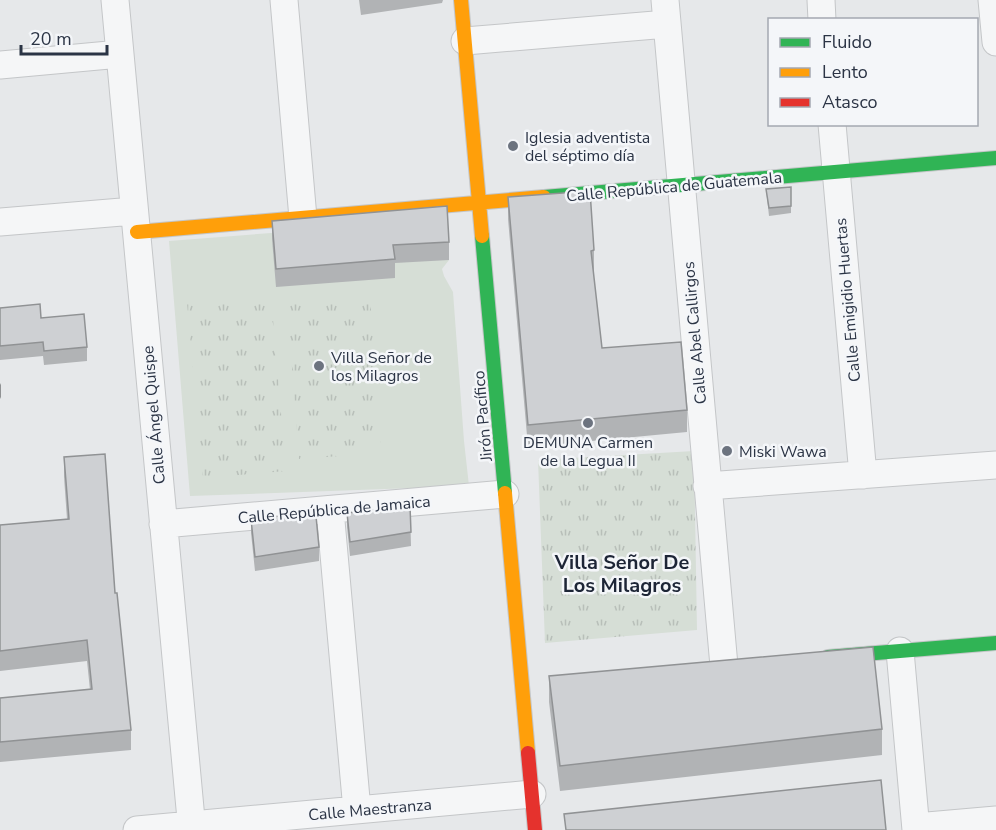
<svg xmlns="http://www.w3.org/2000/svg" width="996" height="830" font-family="'Nunito Sans',sans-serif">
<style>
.green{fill:#d6ded6}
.park{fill:url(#park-tufts)}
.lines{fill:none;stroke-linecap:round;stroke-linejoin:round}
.street-casing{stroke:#c4c6c8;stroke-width:29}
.fast-casing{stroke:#c4c6c8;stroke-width:16}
.slow-casing{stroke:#c4c6c8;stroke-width:16}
.jam-casing{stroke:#c4c6c8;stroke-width:16}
.street{stroke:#f5f6f7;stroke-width:27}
.fast{stroke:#30b455;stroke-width:14}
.slow{stroke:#ff9f0a;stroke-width:14}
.jam{stroke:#e5322d;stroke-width:14}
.wall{fill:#b1b3b5}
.shaded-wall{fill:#909294}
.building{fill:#ced0d3;stroke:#909294;stroke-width:1.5}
.poi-dot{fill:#6c737f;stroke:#f4f6f9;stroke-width:2}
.labels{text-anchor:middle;stroke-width:5;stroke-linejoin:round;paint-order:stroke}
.poi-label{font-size:16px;fill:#2b3445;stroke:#f4f6f9;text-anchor:start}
.street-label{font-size:16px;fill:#2b3445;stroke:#f4f6f9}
.quarter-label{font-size:20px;font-weight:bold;fill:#1d2536;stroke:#f4f6f9}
</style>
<defs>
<pattern id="park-tufts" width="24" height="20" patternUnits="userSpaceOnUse" patternTransform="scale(1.5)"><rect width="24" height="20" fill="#d6ded6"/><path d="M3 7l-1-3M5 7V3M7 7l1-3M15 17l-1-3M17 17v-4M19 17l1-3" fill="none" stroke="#b8bfb9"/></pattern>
</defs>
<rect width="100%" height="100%" fill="#e6e8ea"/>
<!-- green -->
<path class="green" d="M271 233 449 260 442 269 444 276 453 292 464 441 469 486 190 496 169 241Z"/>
<!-- park -->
<path class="park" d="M271 296 286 471 203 478 187 303Z
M370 296 381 453 299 459 287 302Z
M694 451 697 630 545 643 538 460Z"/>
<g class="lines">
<!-- street casing -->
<g class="street-casing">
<path id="street" d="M115 0 192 830
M284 0 303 218
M665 0 724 666
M821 0 822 20
M992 0 996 42
M465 41 667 24
M0 65 120 54
M832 124 863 475
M0 222 134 211
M707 486 996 465
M330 510 357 810
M163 524 505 494
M900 651 916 830
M916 827 996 820
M137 830 532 794"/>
</g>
<!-- fast casing -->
<g class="fast-casing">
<path id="fast" d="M544 197 996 158
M482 236 505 493
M828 657 996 643"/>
</g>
<!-- slow casing -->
<g class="slow-casing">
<path id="slow" d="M461 0 482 236
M137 232 544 197
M505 493 528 753"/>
</g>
<!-- jam casing -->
<g class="jam-casing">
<path id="jam" d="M528 753 535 830"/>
</g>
<!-- street -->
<use href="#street" class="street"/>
<!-- fast -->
<use href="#fast" class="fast"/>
<!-- slow -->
<use href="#slow" class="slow"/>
<!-- jam -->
<use href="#jam" class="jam"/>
</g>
<!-- wall -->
<path class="wall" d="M359 0H443L442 3 361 15Z
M791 187V213L769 216 766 189Z
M508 197 594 250V272H593L602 348 687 410V432L528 447 508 219Z
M272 221 449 242V260L395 263V278L276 287 272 239Z
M0 308 87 347V361L44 365 43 356 0 360Z
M64 457 115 593 131 730V750L0 762V698L90 690 87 661 0 671V525L67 519 64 477Z
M410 506 411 546 350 556 347 527V513Z
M309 517 319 547V561L255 571 251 533V519Z
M549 676 882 729V755L560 791 549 702Z"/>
<!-- shaded-wall -->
<path class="shaded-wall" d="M1 383V397L0 399V385Z"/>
<!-- building -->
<path class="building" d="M791 187V206L769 208 766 189Z
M590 191 594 250 591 251 602 348 681 342 687 410 528 425 508 197Z
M447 206 449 242 393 245 395 259 276 269 272 221Z
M40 304 41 318 84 314 87 347 44 351 43 342 0 346V308Z
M105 454 115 593H117L131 730 0 742V698L92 689 87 640 0 651V525L69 519 64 457Z
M410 506 411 532 350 542 347 513Z
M309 513V517L316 516 319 547 255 557 251 519Z
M873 647 882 729 560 766 549 676Z
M881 780 886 830H566L564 814Z"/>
<!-- markers -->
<g class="poi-dot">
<circle cx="513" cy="146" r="6"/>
<circle cx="319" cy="366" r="6"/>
<circle cx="588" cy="423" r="6"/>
<circle cx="727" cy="451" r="6"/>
</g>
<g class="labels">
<!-- poi labels -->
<g class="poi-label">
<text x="525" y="143">Iglesia adventista<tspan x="525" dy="18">del séptimo día</tspan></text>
<text x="331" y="363">Villa Señor de<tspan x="331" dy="18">los Milagros</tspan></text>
<text x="588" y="448" text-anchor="middle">DEMUNA Carmen<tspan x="588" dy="18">de la Legua II</tspan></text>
<text x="739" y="457">Miski Wawa</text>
</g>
<!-- street labels -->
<g class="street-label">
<text transform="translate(674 186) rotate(-5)" y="6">Calle República de Guatemala</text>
<text transform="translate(847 300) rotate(-95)" y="6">Calle Emigidio Huertas</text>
<text transform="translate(694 333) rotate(-95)" y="6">Calle Abel Callirgos</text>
<text transform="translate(153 415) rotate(-95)" y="6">Calle Ángel Quispe</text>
<text transform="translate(482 416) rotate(-95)" y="6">Jirón Pacífico</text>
<text transform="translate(334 509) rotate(-5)" y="6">Calle República de Jamaica</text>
<text transform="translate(370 809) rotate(-5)" y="6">Calle Maestranza</text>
</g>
<!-- quarter labels -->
<g class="quarter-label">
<text x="622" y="569">Villa Señor De<tspan x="622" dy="23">Los Milagros</tspan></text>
</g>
</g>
<!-- legend -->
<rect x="768" y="18" width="210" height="108" fill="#f4f6f9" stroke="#a4a8b1" stroke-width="1.5"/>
<rect x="780" y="38" width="30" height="9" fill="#30b455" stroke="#a4a8b1" stroke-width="1.5"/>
<text x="822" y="48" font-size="18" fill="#2b3445">Fluido</text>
<rect x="780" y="68" width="30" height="9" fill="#ff9f0a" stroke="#a4a8b1" stroke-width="1.5"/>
<text x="822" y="78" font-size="18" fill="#2b3445">Lento</text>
<rect x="780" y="98" width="30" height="9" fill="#e5322d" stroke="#a4a8b1" stroke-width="1.5"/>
<text x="822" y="108" font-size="18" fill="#2b3445">Atasco</text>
<!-- scale -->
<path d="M21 45v9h86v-9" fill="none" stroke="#2b3445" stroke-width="3"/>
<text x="30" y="45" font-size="18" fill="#2b3445" stroke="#f4f6f9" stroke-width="4.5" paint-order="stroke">20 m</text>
</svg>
